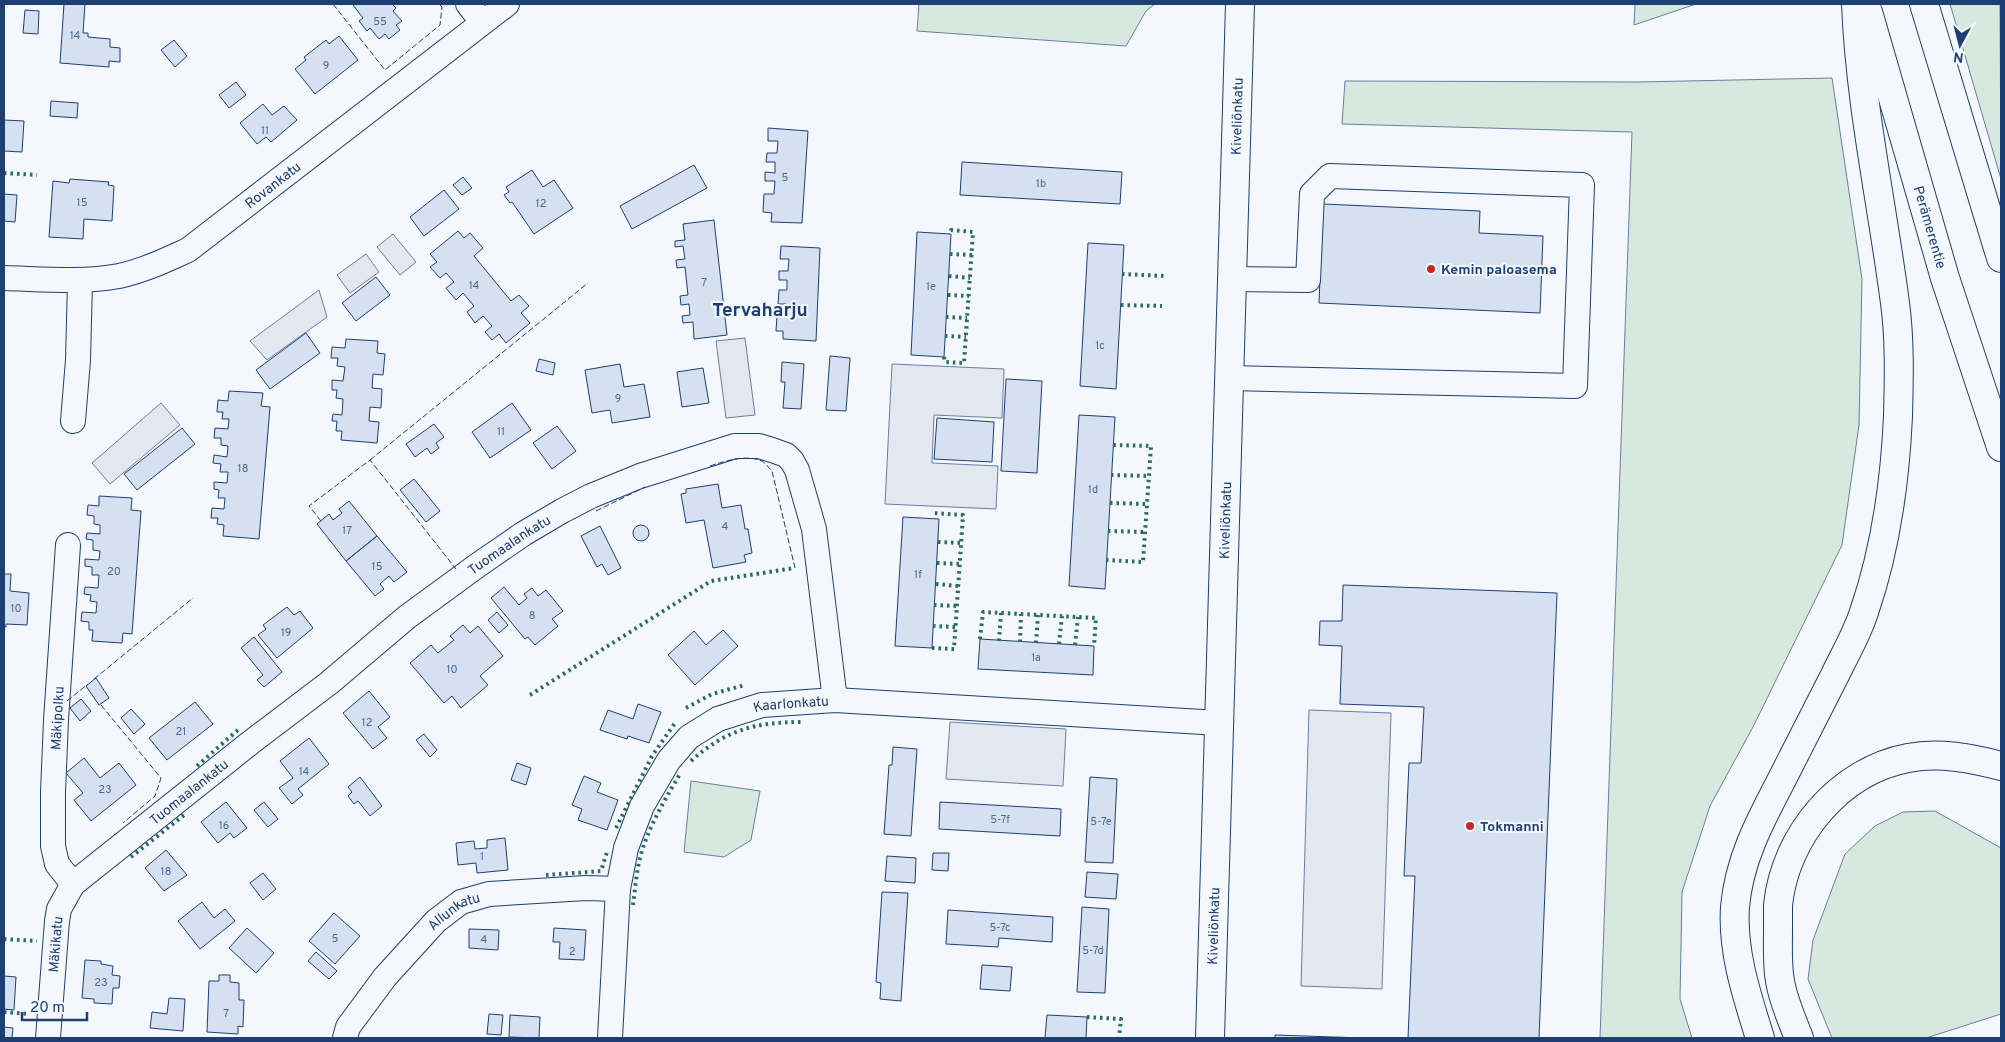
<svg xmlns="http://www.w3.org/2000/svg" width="2005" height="1042" font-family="Overpass,sans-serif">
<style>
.green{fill:#d7e8df;stroke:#687fa3}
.parking{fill:#e3e8f0;stroke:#687fa3}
.building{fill:#d5e0f0;stroke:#1d3f73}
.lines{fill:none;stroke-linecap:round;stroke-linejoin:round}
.minor-casing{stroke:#1d3f73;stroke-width:26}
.major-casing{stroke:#1d3f73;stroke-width:30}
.highway-casing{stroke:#1d3f73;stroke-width:30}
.minor{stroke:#f4f7fb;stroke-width:24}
.major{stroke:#f4f7fb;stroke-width:28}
.highway{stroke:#f4f7fb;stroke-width:28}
.hedge{stroke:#2c6c60;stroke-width:4;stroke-dasharray:2.5 4;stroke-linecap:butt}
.fence{stroke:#1d3f73;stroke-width:1;stroke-dasharray:6 2.5;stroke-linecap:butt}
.poi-dot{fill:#c62828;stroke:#f4f7fb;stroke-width:2}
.labels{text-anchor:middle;stroke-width:4;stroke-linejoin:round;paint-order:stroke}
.number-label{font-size:11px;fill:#4b6792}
.street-label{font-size:14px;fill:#1d3f73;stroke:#f4f7fb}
.poi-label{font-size:14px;font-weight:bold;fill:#1d3f73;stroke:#f4f7fb;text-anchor:start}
.district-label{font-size:19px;font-weight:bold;fill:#1d3f73;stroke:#f4f7fb}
</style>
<rect width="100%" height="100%" fill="#f4f7fb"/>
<!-- green -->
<path class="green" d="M919 4H1155L1146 11 1126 46 917 31Z
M1635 4H1696L1634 25Z
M1950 4H2000L2001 179Z
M1832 78 1862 279 1859 425 1842 545 1754 725 1710 806 1682 892 1680 999 1692 1038H1600L1632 132 1342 124 1345 81 1637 82Z
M691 781 760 791 751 840 724 857 684 852Z
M1935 811 2001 848V1014L1926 1038H1832L1808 979 1813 940 1845 854 1875 826 1903 812Z"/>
<!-- parking -->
<path class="parking" d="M393 234 416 262 400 275 377 247Z
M366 254 379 272 350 293 337 275Z
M319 290 327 317 267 360 250 341Z
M745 338 755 415 726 418 716 341Z
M892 364 1004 369 1002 418 934 415 932 463 998 466 996 509 885 504Z
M161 403 180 425 110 484 92 463Z
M1309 710 1391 713 1382 989 1301 986Z
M950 722 1066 729 1063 786 946 779Z"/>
<!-- building -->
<path class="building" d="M64 4H85L83 33H88V37L110 39V47L120 48V62L109 61V67L60 63Z
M355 4H392L396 8 393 11 402 21 396 25 400 30 389 39 385 34 379 39 370 28 367 31 359 21 363 18 353 5Z
M25 10 39 11 38 34 23 33Z
M339 36 358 60 315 94 295 69 306 60 304 57 326 40 329 44Z
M174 40 187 56 175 67 161 50Z
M236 82 246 95 229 108 219 95Z
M51 101 78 103 77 118 50 116Z
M263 104 272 115 284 106 297 120 271 142 266 137 257 144 240 123Z
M4 120 24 121 22 152 4 151Z
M768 128 808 131 802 223 771 222 772 213 763 212 764 194H774L775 181H765V172L775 173V162H766L767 153H777L778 141H768Z
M962 162 1122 172 1120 204 960 195Z
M694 165 707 188 632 229 620 206Z
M532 170 543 187 554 180 573 208 534 234 512 202 510 203 504 195 509 192 506 187Z
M463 177 472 188 462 195 453 185Z
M70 179 109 182 108 185 114 186 112 221 84 219 83 239 49 237 53 181 69 183Z
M444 190 459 209 424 236 410 217Z
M4 194 17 195 15 222 4 221Z
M1323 204 1480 211 1479 233 1543 236 1540 313 1319 303Z
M714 220 727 335 694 339 693 322 683 323 682 316 690 315 689 304 681 305 680 296 688 295 685 267 677 268 676 260 685 259 683 246 675 247V241L685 240 683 224Z
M458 231 464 238 470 233 483 248 474 256 511 301 519 295 529 306 521 313 530 323 506 343 499 334 492 340 485 332 492 326 483 316 475 323 467 312 474 306 463 293 456 300 446 288 454 282 446 273 440 278 430 267 437 262 430 254Z
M917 232 951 234 944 357 911 355Z
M1088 243 1124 245 1116 389 1080 386Z
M781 246 820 248 816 341 783 339V331H776L777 316H786V304H778L779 290H787V280H779V271H788L789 259H780Z
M376 277 390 295 356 321 342 303Z
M306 333 320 353 270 389 256 370Z
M346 339 378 341 377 353 385 354 383 375 373 374 372 388 382 389 381 408 370 407 369 421 379 422 377 443 341 440 342 431H336L337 421H332L333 414 342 415 343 399 336 398 337 390H332V380L343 381 345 367 337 366 338 358H331L332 347 345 348Z
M830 356 850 358 846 411 826 410Z
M539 359 555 363 553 375 536 371Z
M782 362 804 364 801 409 783 408 785 382H781Z
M620 364 624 387 644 384 650 417 612 423 610 410 592 413 585 370Z
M703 368 709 403 682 407 677 372Z
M1006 379 1042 381 1037 473 1001 471Z
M229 391 263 393 261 406 270 407 259 539 223 536 224 525 217 524 218 518H211L212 508 224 509 225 498H218L219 490 214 489V482L227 483 228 472H220L221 464 213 463 214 455 227 457 228 446 221 445V438H214L215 428 228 429 229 419H222L223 412H217L218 400 228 401Z
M512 403 531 430 490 458 472 432Z
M1079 415 1115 417 1105 589 1069 586Z
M937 418 994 422 992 462 934 459Z
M434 424 444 437 436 443 439 448 431 454 427 448 415 457 406 444Z
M557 426 576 451 552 469 533 443Z
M182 428 195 444 137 490 124 474Z
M414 479 440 511 426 522 400 490Z
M718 484 722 508 741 505 745 529H748L752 553 744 555 746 562 713 568 704 520 686 523 681 494 686 493V489Z
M99 496 132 498 131 510 141 511 132 634 123 633 122 643 92 641 93 630H89V622L81 621 82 612 96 613 97 602 90 601 91 595 84 594 85 587 98 588 99 575H92V567L85 566V559L99 560 100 551 93 550V540L86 539 87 533 100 534V525L94 524V516L87 515 88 505 99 506Z
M349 501 377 536 346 561 317 524 329 514 333 520 342 513 339 509Z
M903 517 939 519 932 648 895 646Z
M633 533a8 8 0 1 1 16 0a8 8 0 1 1-16 0Z
M600 526 621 568 608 575 602 564 597 567 581 536Z
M377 536 407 572 394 582 389 576 380 584 384 589 375 596 346 561Z
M4 574H11L10 591 29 593 27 625 6 624V627H4Z
M1343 585 1557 593 1539 1038H1408L1415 876H1404L1409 763H1421L1424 707 1340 704 1342 646 1319 645 1320 621H1342Z
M504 587 519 605 527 598 524 594 532 588 538 596 546 590 563 611 552 619 558 626 535 645 528 637 525 639 491 598Z
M287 607 294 615 300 611 313 628 277 658 258 635 266 629 263 625Z
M497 612 508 625 499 633 488 620Z
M463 625 470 633 478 626 503 656 480 676 488 685 461 708 452 696 444 703 410 663 431 645 438 653 454 640 450 636Z
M723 630 738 646 695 685 668 655 694 631 706 645Z
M254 637 282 672 264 687 257 680 263 675 241 648Z
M980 639 1094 646 1093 675 978 669Z
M96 678 109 698 99 705 86 686Z
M369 691 390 717 378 727 387 738 373 749 343 713Z
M81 699 91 711 80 721 70 708Z
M195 702 213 724 167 760 149 738Z
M638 704 661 712 649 743 628 736 627 739 600 730 608 710 633 719Z
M131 709 145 724 134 734 121 718Z
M424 734 437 750 430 757 416 740Z
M309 738 329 764 298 789 303 795 292 804 279 788 293 778 280 761Z
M893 747 917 749 911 836 884 834 889 765H892Z
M84 758 100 778 119 763 136 785 91 821 74 800 83 793 66 773Z
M517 763 531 768 526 785 511 780Z
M584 776 601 783 597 792 618 800 607 830 578 820 582 809 572 805Z
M360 777 382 806 370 816 358 801 354 804 348 796 352 792 348 787Z
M1090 777 1117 779 1113 863 1085 862Z
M226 802 247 828 234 838 230 833 218 843 201 822Z
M264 802 278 819 268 827 254 810Z
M940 802 1061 809 1060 836 939 829Z
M505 838 508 870 477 873 476 863 458 865 456 843 474 841 475 849 487 848V840Z
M166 850 187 875 164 891 145 868Z
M933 853H949L948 871 932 870Z
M887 856 916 858 915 883 885 881Z
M1087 872 1118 874 1116 899 1085 897Z
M263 873 276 889 263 900 250 883Z
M882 892 908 893 901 1001 880 999 881 983 876 982Z
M202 902 214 918 225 909 235 921 200 949 178 921Z
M1082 907 1109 909 1105 993 1077 992Z
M948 910 1053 917 1052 942 999 938 998 947 946 944Z
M334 913 360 936 335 964 309 941Z
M247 928 274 953 256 973 229 948Z
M554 928 586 930 584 960 559 959 560 942H553Z
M469 929 499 930 498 950 469 948Z
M316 952 337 971 329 979 308 961Z
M85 960 101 961V964L113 966 112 975 120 976 119 988H113L112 1004 94 1003V999L82 998Z
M982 965 1012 967 1010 991 980 989Z
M219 975H230V982L239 983V1000H244L243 1027 238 1026V1034L207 1032 209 981H219Z
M4 976 16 977 14 1010 4 1009Z
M169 998 185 999 183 1031 150 1028 152 1012 167 1014Z
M489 1014 503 1015 501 1035 487 1034Z
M510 1015 540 1017 539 1038 509 1037Z
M1047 1015 1087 1017 1086 1038H1045Z
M4 1027 13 1028 12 1038H4Z
M1275 1035 1364 1038H1275Z"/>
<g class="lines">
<!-- minor casing -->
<g class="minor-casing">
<g id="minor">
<path d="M468 4 482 22"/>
<path id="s1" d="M4 278C42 279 81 283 119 276 143 271 166 260 188 250L507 4"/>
<path d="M1229 378 1575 386 1582 185 1330 176 1312 194 1308 280 1232 279"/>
<path d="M73 421 78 360 80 281"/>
<path d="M68 545 56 720 53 792V846L57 864 73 884"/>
<path id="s2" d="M48 1038 57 921 59 909 73 884 250 743 329 683 407 617 478 565 523 534 562 511 591 496 640 476 735 446H759L772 450 786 455 792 461 797 470 814 529 835 700"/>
<path id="s3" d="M345 1038 348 1027 385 977 436 921 461 902 489 894 586 888 618 889"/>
<path id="s4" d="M610 1038 618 889 626 848 642 806 669 760 689 737 718 719 762 705 835 700 1219 723"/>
</g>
</g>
<!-- major casing -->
<g class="major-casing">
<g id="major">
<path id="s5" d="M1210 1038 1240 4"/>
</g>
</g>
<!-- highway casing -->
<g class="highway-casing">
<g id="highway">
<path d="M1924 4 2001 258"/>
<path id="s6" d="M1868 12 1945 278 2001 447"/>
<path d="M1760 1038C1747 996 1732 952 1735 907 1739 860 1760 821 1781 781 1799 746 1817 711 1835 675 1845 654 1857 634 1864 612 1886 548 1895 483 1898 416 1899 378 1900 340 1895 303 1882 203 1860 105 1856 4"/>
<path d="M1799 1038C1792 1020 1783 1000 1780 981 1777 965 1778 947 1778 931 1778 923 1778 913 1778 905 1785 836 1839 771 1908 758 1939 752 1971 758 2001 766"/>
</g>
</g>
<!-- minor -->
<use href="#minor" class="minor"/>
<!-- major -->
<use href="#major" class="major"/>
<!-- highway -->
<use href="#highway" class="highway"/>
<!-- hedge -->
<path class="hedge" d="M4 173 37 175
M950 254 972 255
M1122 274 1164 276
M949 276 970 278
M948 295 969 296
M1121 305 1162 306
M946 317 967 318
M945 336 966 337
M944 357 945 362 964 363 973 232 951 230V234
M1111 475 1149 476
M1110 503 1147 504
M1108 531 1145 532
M938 542 962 543
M1106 560 1143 562 1151 446 1113 445
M937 563 960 564
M936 584 958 586
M934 605 957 606
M933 626 955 627
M980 639 983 612 1096 618 1094 646
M999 641 1001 613
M1020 642 1021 614
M1036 643 1038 615
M1059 644 1062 616
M1075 645 1078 617
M932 648 954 649 963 515 933 513
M530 695 711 581 795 568
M686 708 712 694 745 685
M691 761C725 730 756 722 802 722
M197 766 239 729
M616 828 652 756 675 723
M131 857 184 815
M546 875 601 871 607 852
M633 905C635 891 636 876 639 862 646 831 664 801 680 774
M4 939 37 941
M4 1012 30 1014
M1087 1017 1121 1019 1119 1038"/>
<!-- fence -->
<path class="fence" d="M333 4 385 70 440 25 442 7 439 4
M370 460 588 283
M710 466C725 461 744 455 759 460 764 461 768 467 772 471L795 568
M596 511 645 487
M321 521 309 506 370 460 456 569
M94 679 193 598
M67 701 88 684
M101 705 161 778 155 796 123 823"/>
</g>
<!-- markers -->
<g class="poi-dot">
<circle cx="1431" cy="269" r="5"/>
<circle cx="1470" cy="826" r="5"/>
</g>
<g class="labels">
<!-- number labels -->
<g class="number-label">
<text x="380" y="25">55</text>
<text x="75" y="39">14</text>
<text x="326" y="69">9</text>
<text x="265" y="134">11</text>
<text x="785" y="181">5</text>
<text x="1041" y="187">1b</text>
<text x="82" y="206">15</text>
<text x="541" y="207">12</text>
<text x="704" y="286">7</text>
<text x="474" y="289">14</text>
<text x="931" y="290">1e</text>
<text x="1100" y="349">1c</text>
<text x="618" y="402">9</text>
<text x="501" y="435">11</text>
<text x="243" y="472">18</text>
<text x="1093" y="493">1d</text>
<text x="725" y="530">4</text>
<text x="347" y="534">17</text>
<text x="377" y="570">15</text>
<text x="114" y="575">20</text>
<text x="918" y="578">1f</text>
<text x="16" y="612">10</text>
<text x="532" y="619">8</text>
<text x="286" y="636">19</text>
<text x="1036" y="661">1a</text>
<text x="452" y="673">10</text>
<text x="367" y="726">12</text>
<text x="181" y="735">21</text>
<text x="304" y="775">14</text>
<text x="105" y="793">23</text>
<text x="1000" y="823">5-7f</text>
<text x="1101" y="825">5-7e</text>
<text x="224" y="829">16</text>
<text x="482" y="860">1</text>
<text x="166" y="875">18</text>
<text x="1000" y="931">5-7c</text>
<text x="335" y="942">5</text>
<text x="484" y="943">4</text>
<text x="1093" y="954">5-7d</text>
<text x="572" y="955">2</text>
<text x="101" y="986">23</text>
<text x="226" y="1017">7</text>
</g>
<!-- street labels -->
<g class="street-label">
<text dy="5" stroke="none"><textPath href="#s5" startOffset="922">Kiveliönkatu</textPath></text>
<text dy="5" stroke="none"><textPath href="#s1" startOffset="296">Rovankatu</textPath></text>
<text dy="5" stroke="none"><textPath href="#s6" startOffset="224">Perämerentie</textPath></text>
<text dy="5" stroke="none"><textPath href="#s5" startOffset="518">Kiveliönkatu</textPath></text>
<text dy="5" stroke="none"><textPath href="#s2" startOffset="711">Tuomaalankatu</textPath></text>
<text dy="5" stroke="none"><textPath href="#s4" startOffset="429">Kaarlonkatu</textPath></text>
<text transform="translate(57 718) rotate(-87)" y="5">Mäkipolku</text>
<text dy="5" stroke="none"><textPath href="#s2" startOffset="306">Tuomaalankatu</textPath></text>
<text dy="5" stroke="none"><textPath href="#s3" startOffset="170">Allunkatu</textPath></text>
<text dy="5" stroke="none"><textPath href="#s5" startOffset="112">Kiveliönkatu</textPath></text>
<text dy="5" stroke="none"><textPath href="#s2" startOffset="94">Mäkikatu</textPath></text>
</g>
<!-- poi labels -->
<g class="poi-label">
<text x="1441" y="274">Kemin paloasema</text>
<text x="1480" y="831">Tokmanni</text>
</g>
<!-- district labels -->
<g class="district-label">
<text x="760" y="316">Tervaharju</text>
</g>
</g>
<!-- border -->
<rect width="2005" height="1042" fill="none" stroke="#1d3f73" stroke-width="10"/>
<!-- north arrow -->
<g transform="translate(1960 45) rotate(187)" stroke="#f4f7fb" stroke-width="4" paint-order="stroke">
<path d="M0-4L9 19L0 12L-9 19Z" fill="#1d3f73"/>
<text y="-8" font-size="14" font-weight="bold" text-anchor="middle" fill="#1d3f73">N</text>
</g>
<!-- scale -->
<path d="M22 1012v8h65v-8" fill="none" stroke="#1d3f73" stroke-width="2.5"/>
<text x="30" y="1012" font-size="15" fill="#1d3f73" stroke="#f4f7fb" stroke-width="4" paint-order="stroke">20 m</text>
</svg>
